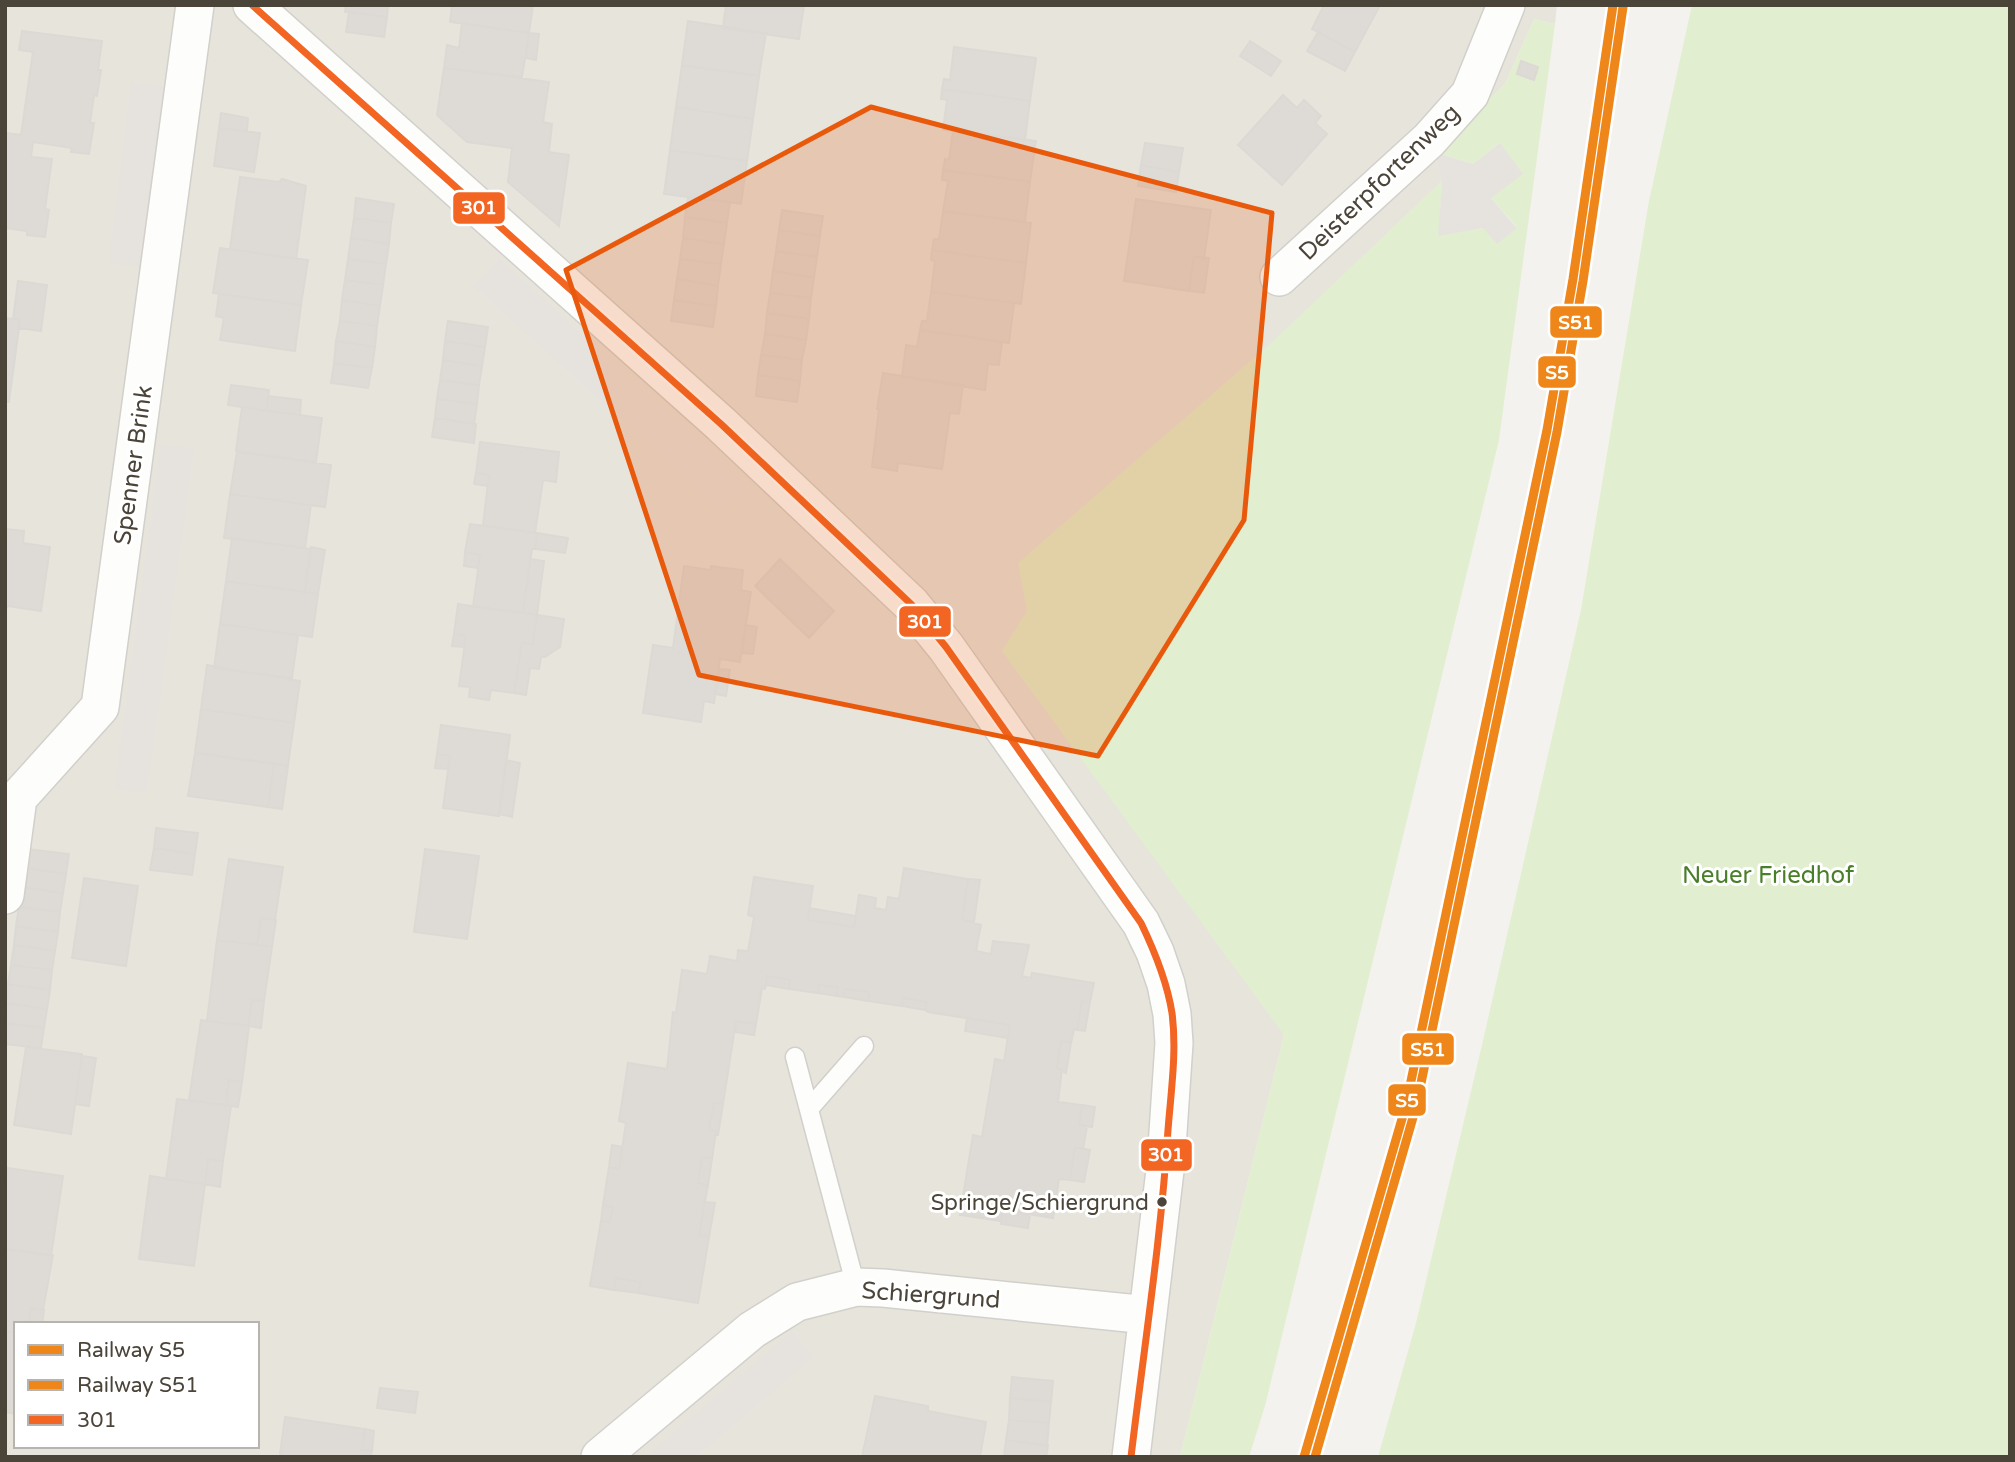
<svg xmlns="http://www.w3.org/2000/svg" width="2015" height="1462" font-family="'Varela Round',sans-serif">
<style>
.residential{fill:#e7e4dc;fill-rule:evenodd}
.green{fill:#e1eecf}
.parking{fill:#e6e3df}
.building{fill:#dedbd6;stroke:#dcd9d4;stroke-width:2}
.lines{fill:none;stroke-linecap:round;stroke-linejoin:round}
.service-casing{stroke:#d2d0cb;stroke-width:21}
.minor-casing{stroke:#d2d0cb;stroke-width:40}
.service{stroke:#fdfdfc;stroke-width:18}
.minor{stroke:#fdfdfc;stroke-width:37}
.bus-1-casing{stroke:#fff;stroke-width:12}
.bus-1{stroke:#f26522;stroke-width:7}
.rail-1-casing{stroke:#fff;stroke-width:14}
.rail-2-casing{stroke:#fff;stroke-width:14}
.rail-1{stroke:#ee861a;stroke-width:9}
.rail-2{stroke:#ee861a;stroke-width:9}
.marked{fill:#e8590c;fill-opacity:0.2;stroke:#e8590c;stroke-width:5;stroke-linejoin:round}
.bus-dot{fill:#4b4439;stroke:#fff;stroke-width:2.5}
.labels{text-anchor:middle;stroke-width:6;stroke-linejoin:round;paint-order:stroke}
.bus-label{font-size:22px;fill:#4b4439;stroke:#fff;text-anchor:end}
.street-label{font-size:24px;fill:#4b4439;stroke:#fff}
.park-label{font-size:24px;fill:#4a7f2a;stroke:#fff}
.line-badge{stroke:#fff;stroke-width:2.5}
.badge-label{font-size:19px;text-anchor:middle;font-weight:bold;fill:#fff}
</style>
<rect width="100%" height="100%" fill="#f4f2ee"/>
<!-- residential -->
<path class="residential" d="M5 5H1557L1555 24 1534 19 1505 84 1434 152 1442 181 1272 343 1284 1035 1180 1457H5ZM16 1324H257V1446H16Z"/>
<!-- green -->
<path class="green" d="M1692 5H2010V1457H1378L1416 1323 1482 1045 1581 610 1649 201Z
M1534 19 1555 24 1499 440 1265 1406 1249 1457H1180L1284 1035 1002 651 1027 611 1018 563 1271 343 1442 181 1439 235 1483 228 1517 227 1491 198 1500 143 1473 164 1434 152 1505 84Z"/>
<!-- parking -->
<path class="parking" d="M131 82 164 86 142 267 109 263Z
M1500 143 1523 174 1491 198 1517 228 1497 244 1483 228 1438 236 1442 181 1434 152 1473 164Z
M499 259 744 482 719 508 474 286Z
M161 444 194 449 147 793 114 789Z
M792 1331 814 1357 696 1457H645Z"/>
<!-- building -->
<path class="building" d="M346 5H388L387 17 345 12Z
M452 5H533L529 33 450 22Z
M726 5H804L799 39 723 28Z
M1324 5H1380L1355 52 1312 29Z
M349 12 387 17 384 37 346 32Z
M688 21 766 33 759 76 682 65Z
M462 23 529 33 522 77 444 68 447 45 459 48Z
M22 31 102 41 98 70H101L97 96 94 95 90 123H94L89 154 71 152 72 148 33 142 31 157 52 159 45 209 49 210 45 237 27 235V231L5 228V133L21 135 33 52 19 50Z
M1318 32 1355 52 1345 71 1307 51Z
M529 33 539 34 536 60 526 58Z
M1250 41 1281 61 1271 76 1240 56Z
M954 47 1036 58 1030 101 942 89 944 79 950 80Z
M1521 61 1538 67 1534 80 1517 74Z
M682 65 759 76 753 119 676 107Z
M444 68 549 82 543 122 552 124 549 152 569 155 559 226 508 182 512 148 467 142 437 115Z
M942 89 1030 101 1025 140 943 130 947 100 941 99Z
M1283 95 1297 108 1304 100 1321 116 1315 123 1327 134 1282 185 1238 145Z
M676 107 753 119 747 161 670 150Z
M221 113 248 118 247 131 219 128Z
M219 128 260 133 254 172 214 166Z
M953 130 1036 141 1030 182 943 170 945 159 949 160Z
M1145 143 1183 148 1179 172 1141 165Z
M670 150 747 161 741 204 664 194Z
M1141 165 1179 172 1176 192 1138 186Z
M943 170 1030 182 1025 222 943 211 948 181 942 180Z
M240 177 279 182 282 179 306 186 296 259 230 249Z
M688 197 730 202 727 223 685 217Z
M356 198 394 204 391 223 354 218Z
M1136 199 1211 210 1204 259 1194 257 1189 291 1124 281Z
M782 210 823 216 820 236 779 230Z
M943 211 1031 223 1026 263 932 250 934 239H939Z
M685 217 727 223 724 244 683 238Z
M354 218 391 223 389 244 351 238Z
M779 230 820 236 817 257 776 251Z
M351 238 389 244 386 264 348 259Z
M683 238 724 244 721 264 680 259Z
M220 248 308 260 301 305 213 293Z
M932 250 1026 263 1021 304 931 292 935 261 931 260Z
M776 251 817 257 814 278 773 271Z
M1194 257 1209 258 1204 293 1189 291Z
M348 259 386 264 383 285 345 280Z
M680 259 721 264 718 286 677 279Z
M773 271 814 278 811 298 770 293Z
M677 279 718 286 716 306 674 300Z
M345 280 383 285 380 306 342 300Z
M18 281 47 285 41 331 19 328 20 320 13 319Z
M931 292 1014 303 1009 343 920 330 922 321H927Z
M770 293 811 298 809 319 767 313Z
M219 294 301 305 295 351 220 340 224 318 216 316Z
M342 300 380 306 377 326 340 321Z
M674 300 716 306 713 327 671 321Z
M767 313 809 319 806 340 765 334Z
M5 318 20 320 9 402H5Z
M340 321 377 326 375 347 336 341Z
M448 321 488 327 485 347 445 341Z
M920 330 1002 342 999 365 988 364 985 390 902 377 906 345 917 347Z
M765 334 806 340 802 360 761 355Z
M336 341 375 347 372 368 334 363Z
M445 341 485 347 482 366 443 360Z
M761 355 802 360 800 381 758 375Z
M443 360 482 366 479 385 440 380Z
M334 363 372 368 368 388 331 383Z
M883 373 963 385 959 414 950 413 942 469 898 463 897 471 872 467 879 409H877Z
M758 375 800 381 797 402 756 396Z
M440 380 479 385 477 404 437 399Z
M231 385 269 390 267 411 228 405Z
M268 396 301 400 300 415 267 411Z
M437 399 477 404 474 424 435 418Z
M242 407 322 418 316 462 236 451Z
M435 418 476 424 474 443 432 437Z
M480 442 559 452 556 482 543 480 535 533 483 525 489 475 476 473Z
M237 452 331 465 325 507 230 494Z
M476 473 489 475 488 486 474 484Z
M230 494 311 505 305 548 224 538Z
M470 524 537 533 535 549H532L523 613 473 607 480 555 465 552Z
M5 529 24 531 23 543 50 547 41 611 8 606 5 610Z
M537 533 568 538 565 553 535 549Z
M232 538 310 549 305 592 226 581Z
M311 547 325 550 318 594 305 592Z
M465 552 480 555 478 568 464 566Z
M530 559 544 561 537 615 523 613Z
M780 559 834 611 809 638 755 586Z
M684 566 710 570 711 566 743 570 741 590 751 592 740 662 720 659 714 703 704 701 701 722 643 713 653 645 673 648Z
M226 581 318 594 312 637 220 624Z
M458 604 537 615 533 644 522 643 514 693 491 690 489 700 469 697 470 687 459 686 466 636 454 634Z
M537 615 564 619 560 647 545 657H541L539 669 530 668 526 695 514 693 522 643 533 644Z
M220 624 298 635 292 678 214 668Z
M746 625 757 627 753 654 742 653Z
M454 634 466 636 464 647 452 646Z
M207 665 300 681 294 723 201 709Z
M719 669 730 670 726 696 715 694Z
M201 709 294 723 288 766 195 753Z
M441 725 510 735 499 816 443 808 450 756 437 754Z
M195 753 274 763 268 807 188 796Z
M437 754 450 756 448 769 435 768Z
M506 760 520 763 512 817 499 814Z
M274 763 288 766 282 809 268 807Z
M156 828 198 833 195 854 154 848Z
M154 848 195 854 192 875 150 870Z
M27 849 69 854 66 874 25 868Z
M425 849 479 856 467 939 414 932Z
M229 859 283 867 275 920 261 918 257 945 217 940Z
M25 868 66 874 63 893 22 887Z
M904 868 968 879 962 920 981 925 976 951 991 954 993 941 1029 945 1022 976 1031 978 1032 973 1094 983 1090 1002 1082 1001 1077 1030 1074 1029 1071 1043 1061 1041 1057 1068 1062 1069 1058 1102 1082 1105 1079 1125 1087 1126 1083 1149 1075 1147 1070 1180 1059 1179 1053 1218 1003 1210 1001 1221 960 1215 973 1135 982 1137 995 1059 1004 1061 1010 1025 928 1012 925 1010 927 1002 903 998 902 1006 868 1001 869 992 845 989 844 997 837 996 838 987 819 985 818 993 789 989 790 980 767 976 765 989 762 988 756 1024 736 1021 723 1104 714 1103 709 1130 716 1131 712 1159 702 1157 698 1183 708 1185 699 1235 709 1237 698 1303 638 1293 640 1282 616 1278 614 1290 590 1286 601 1221 610 1222 613 1207 603 1205 609 1167 619 1169 626 1123 619 1121 628 1063 667 1069 673 1012 676 1013 682 970 707 974 710 956 737 961 738 950 748 951 754 917 748 915 754 877 813 886 808 920 854 927 859 895 876 898 875 908 886 910 888 897 899 899Z
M84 878 138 886 126 966 72 958Z
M968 879 980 880 974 922 962 920Z
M22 887 63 893 60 912 19 907Z
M19 907 60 912 58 932 16 926Z
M809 908 856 916 854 927 808 920Z
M261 918 276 920 272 947 257 945Z
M16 926 58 932 55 951 14 945Z
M217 940 272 947 264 1001 252 1000 248 1026 207 1021Z
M14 945 55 951 52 970 11 965Z
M11 965 52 970 50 990 8 984Z
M767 976 790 980 789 989 766 985Z
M8 984 50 990 47 1009 6 1003Z
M819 985 838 987 837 996 818 993Z
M845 989 869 992 868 1001 844 997Z
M903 998 927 1002 925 1010 902 1006Z
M252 1000 264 1001 261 1028 248 1026Z
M1082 1001 1090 1002 1085 1031 1077 1030Z
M6 1003 47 1009 44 1028 5 1023Z
M967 1018 1010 1025 1008 1038 965 1031Z
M201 1020 249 1026 242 1082 229 1080 226 1105 189 1100Z
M736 1021 756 1024 754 1035 735 1032Z
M5 1023 44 1028 41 1048 5 1044Z
M1061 1041 1071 1043 1066 1073 1057 1068Z
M26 1047 82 1054 71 1134 14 1125Z
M82 1056 96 1058 89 1106 75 1104Z
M229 1080 242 1082 238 1107 226 1105Z
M177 1099 231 1106 223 1161 208 1159 205 1184 166 1179Z
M714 1103 723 1104 718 1135H716V1131L709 1130Z
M1082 1105 1095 1107 1092 1127 1079 1125Z
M612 1145 622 1147 619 1169 609 1167Z
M1075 1147 1090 1150 1084 1182 1070 1180Z
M702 1157 712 1159 708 1185 698 1183Z
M208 1159 223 1161 220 1187 205 1184Z
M8 1168 63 1176 51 1256 5 1249V1189Z
M150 1176 205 1184 194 1266 139 1259Z
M705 1202 715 1203 709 1237 699 1235Z
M603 1205 613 1207 610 1222 601 1221Z
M1003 1210 1030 1214 1028 1228 1001 1224Z
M5 1249 53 1255 43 1310 31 1308 29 1324H16V1333L5 1331Z
M616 1278 640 1282 638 1293 614 1290Z
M31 1308 44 1310 42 1324H29Z
M5 1331 16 1333V1414L5 1412Z
M1012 1377 1053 1381 1051 1402 1010 1398Z
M380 1388 418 1392 415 1413 377 1408Z
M875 1396 928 1406V1411L986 1422 980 1457H862Z
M1010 1398 1051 1402 1049 1423 1009 1420Z
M285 1417 365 1429 362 1450 372 1451 371 1457H287L280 1454Z
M1009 1420 1049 1423 1047 1446 1006 1440Z
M365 1429 374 1431 372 1451 362 1450Z
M1006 1440 1048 1445 1046 1457H1004Z"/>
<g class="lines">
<!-- service casing -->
<g class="service-casing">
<path id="service" d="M795 1057 856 1287
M809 1109 864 1046"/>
</g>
<!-- minor casing -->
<g class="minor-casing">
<path id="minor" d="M252 5 721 424 911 604 946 647 1141 923 1155 952 1166 984 1172 1014 1174 1043 1166 1162 1131 1457
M1279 277 1429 140 1470 94 1506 5
M5 895 18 798 100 707 195 5
M600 1457 752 1330 797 1302 856 1287 883 1288 1148 1315"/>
</g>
<!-- service -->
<use href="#service" class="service"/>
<!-- minor -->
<use href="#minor" class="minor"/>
<!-- bus-1 casing -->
<g class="bus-1-casing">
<path id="bus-1" d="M252 5 721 424 911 604 946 647 1141 923C1155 952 1167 981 1172 1013 1177 1051 1171 1091 1168 1130 1161 1239 1144 1348 1131 1457"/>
</g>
<!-- bus-1 -->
<use href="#bus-1" class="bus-1"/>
<!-- rail-1 casing -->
<g class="rail-1-casing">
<path id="rail-1" d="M1304 1457 1406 1105 1547 430 1573 279 1613 5"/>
</g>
<!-- rail-2 casing -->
<g class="rail-2-casing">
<path id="rail-2" d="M1315 1457 1416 1107 1557 432 1583 281 1623 7"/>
</g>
<!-- rail-1 -->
<use href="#rail-1" class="rail-1"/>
<!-- rail-2 -->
<use href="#rail-2" class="rail-2"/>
</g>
<!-- marked area -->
<path class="marked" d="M871 107 1272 213 1244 520 1098 756 699 675 566 270Z"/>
<!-- markers -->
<circle class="bus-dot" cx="1162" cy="1202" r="6"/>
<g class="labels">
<!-- bus labels -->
<g class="bus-label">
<text x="1149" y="1210">Springe/Schiergrund</text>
</g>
<!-- street labels -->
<g class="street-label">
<text transform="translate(1379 182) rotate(-44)" y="8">Deisterpfortenweg</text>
<text transform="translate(133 465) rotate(-82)" y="8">Spenner Brink</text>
<text transform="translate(931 1295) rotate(4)" y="8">Schiergrund</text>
</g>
<!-- park labels -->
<g class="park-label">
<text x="1768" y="883">Neuer Friedhof</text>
</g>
</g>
<g class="line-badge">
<rect x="452" y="191" width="54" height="34" rx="7" fill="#f26522"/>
<rect x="1549" y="305" width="54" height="34" rx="7" fill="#ee861a"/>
<rect x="1537" y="355" width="40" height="34" rx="7" fill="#ee861a"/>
<rect x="898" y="605" width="54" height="33" rx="7" fill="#f26522"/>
<rect x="1401" y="1032" width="54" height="34" rx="7" fill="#ee861a"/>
<rect x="1387" y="1083" width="40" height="34" rx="7" fill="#ee861a"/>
<rect x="1140" y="1138" width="53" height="34" rx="7" fill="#f26522"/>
</g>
<g class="badge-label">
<text x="479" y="214">301</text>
<text x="1576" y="329">S51</text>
<text x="1557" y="379">S5</text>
<text x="925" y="628">301</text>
<text x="1428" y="1056">S51</text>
<text x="1407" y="1107">S5</text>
<text x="1166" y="1161">301</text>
</g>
<!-- border -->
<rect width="2015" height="1462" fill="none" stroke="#4b4439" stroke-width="14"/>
<!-- legend -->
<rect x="14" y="1322" width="245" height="126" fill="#ffffff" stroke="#b7b4b0" stroke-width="2"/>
<rect x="28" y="1345" width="35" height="10" fill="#ee861a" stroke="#b7b4b0" stroke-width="2"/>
<text x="77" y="1357" font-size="21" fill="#4b4439">Railway S5</text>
<rect x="28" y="1380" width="35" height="10" fill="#ee861a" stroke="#b7b4b0" stroke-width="2"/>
<text x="77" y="1392" font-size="21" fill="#4b4439">Railway S51</text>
<rect x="28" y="1415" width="35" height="10" fill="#f26522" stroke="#b7b4b0" stroke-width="2"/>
<text x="77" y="1427" font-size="21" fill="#4b4439">301</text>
</svg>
